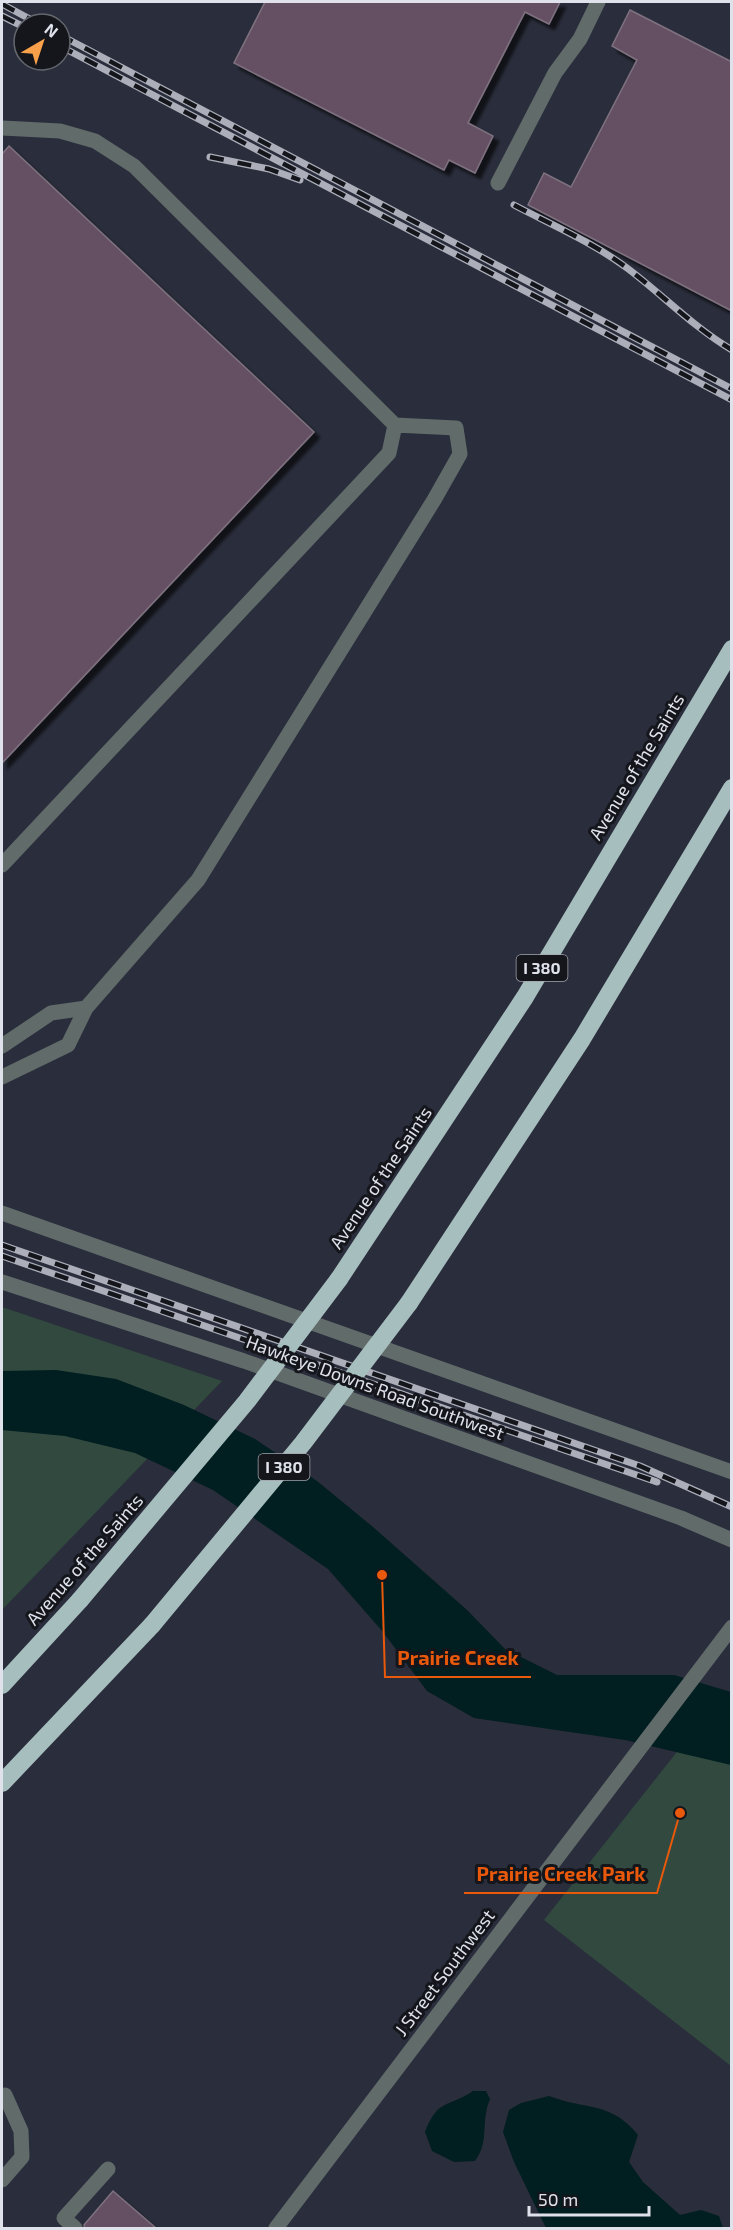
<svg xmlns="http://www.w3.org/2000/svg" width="733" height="2230" font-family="'Exo 2',sans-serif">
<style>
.green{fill:#31493e}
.water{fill:#011e20}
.building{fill:#654f64;stroke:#7f727f;stroke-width:1.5;filter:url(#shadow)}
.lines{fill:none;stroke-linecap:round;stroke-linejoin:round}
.minor{stroke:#616b6a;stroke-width:15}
.highway{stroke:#a6bebd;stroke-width:18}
.rail-casing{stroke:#acafba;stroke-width:7}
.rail{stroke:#14161c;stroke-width:4.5;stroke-dasharray:14;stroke-linecap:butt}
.highway-bridge{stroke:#a6bebd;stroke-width:18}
.labels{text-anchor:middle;stroke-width:6;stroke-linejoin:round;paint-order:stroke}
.shield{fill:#14161c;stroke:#a2a5ad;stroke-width:1.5}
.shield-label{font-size:16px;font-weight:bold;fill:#dfe2eb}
.street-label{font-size:18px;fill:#dfe2eb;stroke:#14161c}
.leader{fill:none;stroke:#e8590c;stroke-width:2}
.callout-dot{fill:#e8590c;stroke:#14161c;stroke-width:2}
.callout-label{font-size:20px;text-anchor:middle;font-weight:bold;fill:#e8590c;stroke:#14161c;stroke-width:6;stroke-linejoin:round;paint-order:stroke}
</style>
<defs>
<filter id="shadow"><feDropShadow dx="5.5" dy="5.5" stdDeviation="1.5" flood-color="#0009"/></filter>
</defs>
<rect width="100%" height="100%" fill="#2a2d3b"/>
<!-- green -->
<path class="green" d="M2 1307 222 1381 2 1610Z
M718 1700 731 1706V2066L544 1920Z"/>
<!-- water -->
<path class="water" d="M56 1370 116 1379 184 1405 255 1439 317 1481 373 1527 467 1610 505 1649 557 1675H674L731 1692V1765L625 1740 474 1718 427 1691 383 1632 328 1569 213 1490 135 1453 65 1436 2 1430V1371Z
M473 2091H486L490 2099C480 2123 490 2141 475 2161L454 2162 432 2151 425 2132C438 2098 448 2108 473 2091Z
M549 2096C585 2110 611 2101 638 2135L629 2162 643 2182 680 2215 701 2210 719 2216 723 2228H546L514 2162 503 2132 509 2110 521 2103Z"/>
<!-- building -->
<path class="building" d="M265 2H560L549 24 525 12 468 123 493 136 475 173 449 160 444 170 234 63Z
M630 10 732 62V311L528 205 544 173 571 187 637 60 612 46Z
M9 146 314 432 2 763V154Z
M113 2191 157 2229H85L84 2225Z"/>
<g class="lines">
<!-- minor -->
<path class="minor" d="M2 128 60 131 95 141 134 166 395 425 389 453 2 865
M498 183 555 73 580 39 598 2
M2 1046 51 1013 86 1008
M2 1077 68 1045 86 1008 198 880 434 500 460 454 456 428 395 425
M2 1213 732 1472
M2 1282 244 1361 681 1518 732 1540
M2 2180 22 2157 21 2131 5 2095
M75 2228 64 2218 108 2169
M276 2228 732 1627"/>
<!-- highway -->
<path class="highway" d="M339 1279 525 997 732 649
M409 1303 582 1039 732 788
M2 1685 80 1600
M2 1783 152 1625"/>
<!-- rail casing -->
<g class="rail-casing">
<path id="rail" d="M2 4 39 24
M2 16 24 27
M60 35 732 389
M60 46 732 400
M210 157 269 169 300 180
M514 205C552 225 592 242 627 268 663 295 693 327 732 350
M2 1245 640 1466 732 1507
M2 1256 657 1482"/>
</g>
<!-- rail -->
<use href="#rail" class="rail"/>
<!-- highway-bridge -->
<path class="highway-bridge" d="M80 1600 247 1401 339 1279
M152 1625 303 1443 409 1303"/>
</g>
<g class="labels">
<!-- shield labels -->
<g class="shield">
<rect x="516.5" y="955" width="51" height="26" rx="4.5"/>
<rect x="258.5" y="1454" width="51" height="26" rx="4.5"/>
</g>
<g class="shield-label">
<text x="542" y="974">I 380</text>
<text x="284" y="1473">I 380</text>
</g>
<!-- street labels -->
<g class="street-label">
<text transform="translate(637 767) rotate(-59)" y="6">Avenue of the Saints</text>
<text transform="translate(381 1178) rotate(-56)" y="6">Avenue of the Saints</text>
<text transform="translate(375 1388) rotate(20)" y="6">Hawkeye Downs Road Southwest</text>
<text transform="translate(85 1560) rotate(-49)" y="6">Avenue of the Saints</text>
<text transform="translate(445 1973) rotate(-53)" y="6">J Street Southwest</text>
</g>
</g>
<!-- callouts -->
<path class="leader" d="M382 1575L385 1677H531M680 1813L657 1893H464"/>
<g class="callout-dot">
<circle cx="382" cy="1575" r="6"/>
<circle cx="680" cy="1813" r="6"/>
</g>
<g class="callout-label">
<text x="458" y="1665">Prairie Creek</text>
<text x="561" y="1881">Prairie Creek Park</text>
</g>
<!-- border -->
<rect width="733" height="2230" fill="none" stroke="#dfe2eb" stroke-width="6"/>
<!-- north arrow -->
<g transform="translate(42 42) rotate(39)"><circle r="28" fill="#14161c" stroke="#65686f" stroke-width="1.5"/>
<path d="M0-4.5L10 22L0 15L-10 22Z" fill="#f8a14a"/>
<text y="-9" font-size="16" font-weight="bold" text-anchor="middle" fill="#dfe2eb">N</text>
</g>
<!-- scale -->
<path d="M529 2206v9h120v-9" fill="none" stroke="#dfe2eb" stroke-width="3"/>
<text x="538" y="2206" font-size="18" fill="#dfe2eb" stroke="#14161c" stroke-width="4.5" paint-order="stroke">50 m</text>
</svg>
